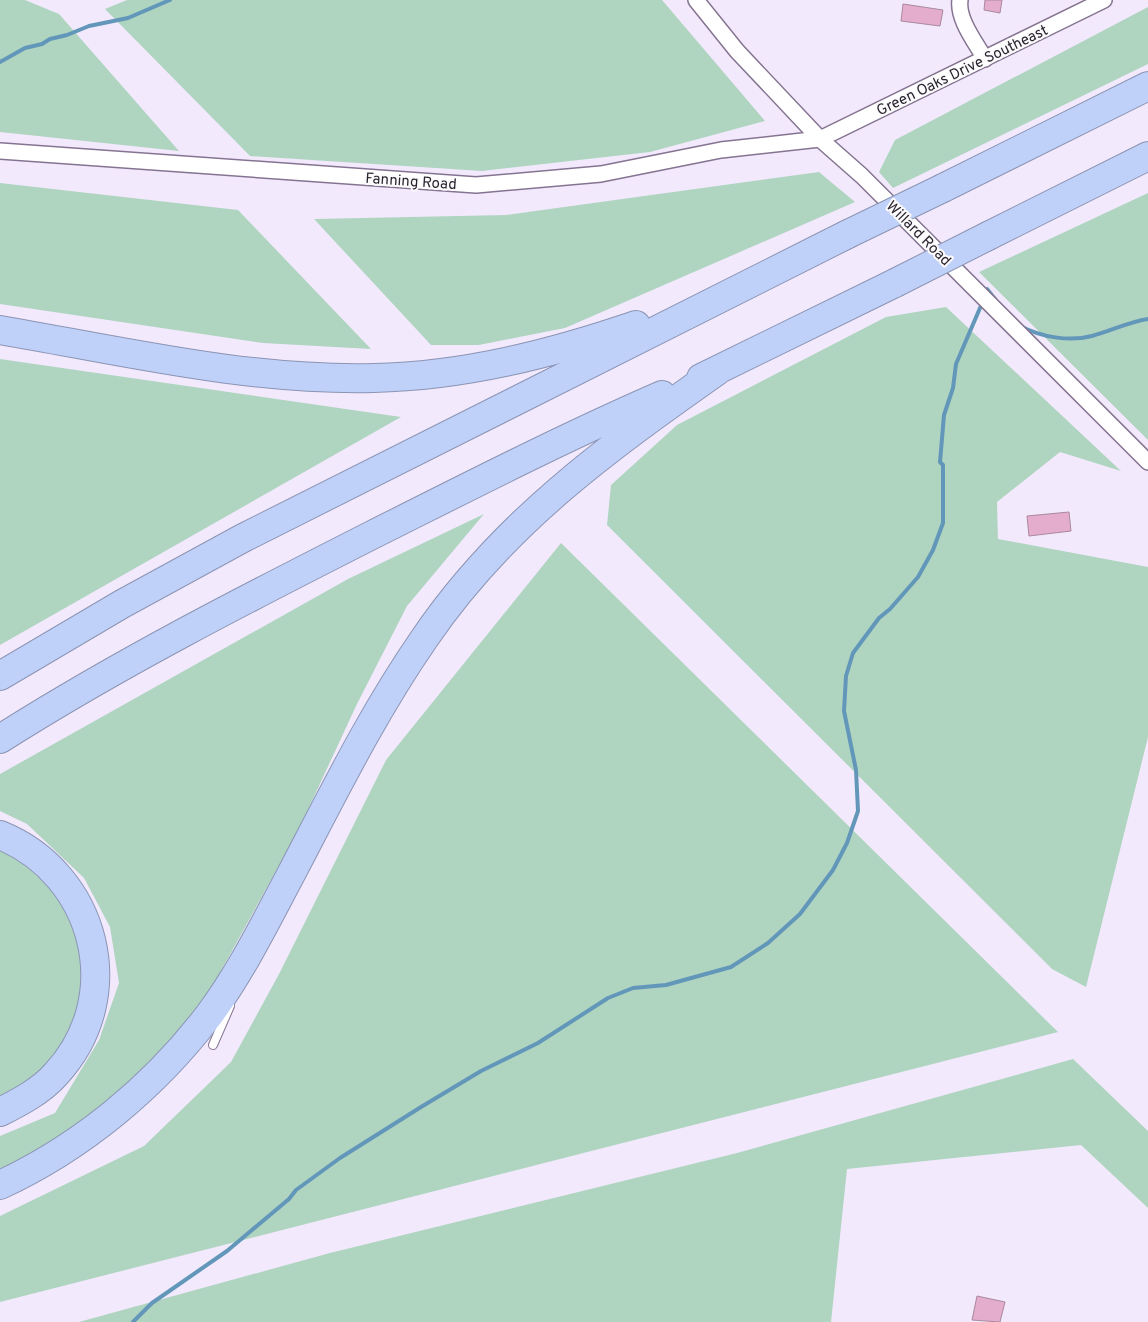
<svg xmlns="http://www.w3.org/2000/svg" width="1148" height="1322" font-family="Overpass,sans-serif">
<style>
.green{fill:#afd5c1}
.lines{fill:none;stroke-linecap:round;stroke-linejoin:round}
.stream{stroke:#6397ba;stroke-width:4}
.building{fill:#e4adce;stroke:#a9899c}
.lane-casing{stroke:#847491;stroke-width:10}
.street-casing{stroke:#847491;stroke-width:18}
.highway-casing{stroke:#8b94b3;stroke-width:30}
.lane{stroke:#fff;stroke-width:8}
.street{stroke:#fff;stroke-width:15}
.highway{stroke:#bfd1f9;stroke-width:28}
.highway-bridge-casing{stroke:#8b94b3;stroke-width:30;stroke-linecap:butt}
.highway-bridge{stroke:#bfd1f9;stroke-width:28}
.labels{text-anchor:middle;stroke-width:4;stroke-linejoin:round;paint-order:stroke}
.street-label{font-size:15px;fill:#2b2430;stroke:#fbfbfb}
</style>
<rect width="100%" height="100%" fill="#f3e9fc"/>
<!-- green -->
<path class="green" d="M0 0H25L59 14 179 151 0 132Z
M127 0H662L765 121 650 152 482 171 250 156 105 9Z
M1148 7V64L893 188 879 172 895 140Z
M819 172 855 202 565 328 479 345H431L314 219 506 215Z
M0 183 238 210 371 349 263 343 0 304Z
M1148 193V440L979 272Z
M946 307 1121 471 1060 452 997 502 998 539 1148 567V737L1086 987 1052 969 607 525 611 485 677 425 886 317Z
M0 359 401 417 0 645Z
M484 514 407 606 357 704 299 829 211 989 162 1052 80 1127 0 1170V1136L55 1113 99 1040 119 983 110 927 84 878 27 824 0 811V774L348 579Z
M561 543 1058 1032 0 1302V1216L144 1146 231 1062 279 974 386 760Z
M0 849 16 856 64 902 82 953 79 1013 60 1056 28 1087 0 1098Z
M1073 1059 1148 1131V1208L1081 1145 847 1169 831 1322H79L330 1253 737 1153Z"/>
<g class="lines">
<!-- stream -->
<path class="stream" d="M0 62 25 48 42 44 50 39 67 35 89 26 128 18 170 0
M987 289 995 299
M1020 326C1041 337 1069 342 1092 336 1111 331 1128 322 1148 319
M133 1322 152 1303 227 1251 289 1199 296 1190 340 1158 421 1107 481 1071 538 1043 608 998 633 988 666 985 731 967 768 943 800 914 833 870 847 843 858 811 856 770 844 711 846 676 853 653 879 618 890 609 918 577 933 550 943 523V465L940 462 944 415 953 388 956 364 983 301"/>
</g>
<!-- building -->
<path class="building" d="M985 0H1002L1000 13 984 10Z
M903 4 943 10 940 26 901 21Z
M1069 512 1071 531 1029 536 1027 516Z
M977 1296 1005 1302 1000 1322 972 1320Z"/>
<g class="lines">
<!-- lane casing -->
<g class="lane-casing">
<path id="lane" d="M213 1045 230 1006"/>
</g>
<!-- street casing -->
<g class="street-casing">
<path id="street" d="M696 0 737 51 820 139 862 176 1148 462
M960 0C957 19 976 43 985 59
M0 151 476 185 601 174 721 150 820 139 1104 0"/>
</g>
<!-- highway casing -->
<g class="highway-casing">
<path id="highway" d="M943 188 1148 86
M990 235 1148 156
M0 330C123 351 248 381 374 378 464 376 551 354 636 325
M701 378 895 283
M0 676 122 604 243 538 848 234
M0 739C120 663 246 599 372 535 468 487 563 438 662 395
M0 835C96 874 128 996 56 1074 41 1091 20 1102 0 1112
M0 1185C82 1147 155 1086 209 1015 241 972 265 923 290 876 332 796 372 714 424 639 502 524 605 450 717 371"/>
</g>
<!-- lane -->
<use href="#lane" class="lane"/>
<!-- street -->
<use href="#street" class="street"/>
<!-- highway -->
<use href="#highway" class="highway"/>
<!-- highway-bridge casing -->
<g class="highway-bridge-casing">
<path id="highway-bridge" d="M848 234 943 188
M895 283 990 235"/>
</g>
<!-- highway-bridge -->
<use href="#highway-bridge" class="highway-bridge"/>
</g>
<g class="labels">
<!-- street labels -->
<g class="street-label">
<text transform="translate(962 70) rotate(-26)" y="5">Green Oaks Drive Southeast</text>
<text transform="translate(411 181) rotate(4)" y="5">Fanning Road</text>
<text transform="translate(919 233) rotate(45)" y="5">Willard Road</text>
</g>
</g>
</svg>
